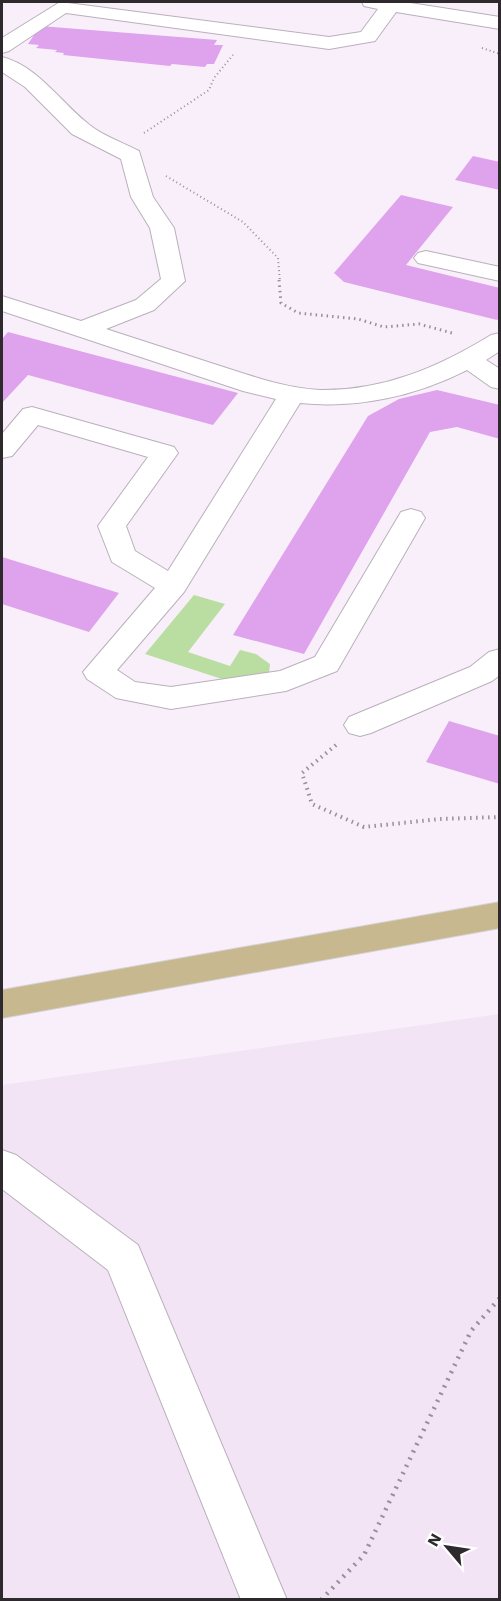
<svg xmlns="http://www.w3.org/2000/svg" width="501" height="1601" font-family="'Work Sans',sans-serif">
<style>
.built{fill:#f2e3f5}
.green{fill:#badea1}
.building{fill:#dfa2ec}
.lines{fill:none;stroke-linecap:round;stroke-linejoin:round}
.minor-casing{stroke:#b9b0bb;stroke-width:2}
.major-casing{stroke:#d5d4d5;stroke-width:2}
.path-far3{stroke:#979098;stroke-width:2;stroke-dasharray:1 3;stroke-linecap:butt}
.path-far2{stroke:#979098;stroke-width:3;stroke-dasharray:1.5 4;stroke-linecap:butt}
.path-far1{stroke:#979098;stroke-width:4;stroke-dasharray:1.5 4.5;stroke-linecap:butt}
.path{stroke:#979098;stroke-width:4.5;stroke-dasharray:2 6;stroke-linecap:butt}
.minor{fill:#fff;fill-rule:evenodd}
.major{fill:#c8b88f;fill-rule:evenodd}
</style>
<rect width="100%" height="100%" fill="#f9effb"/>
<!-- built -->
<path class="built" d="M499 1014V1599H2V1085Z"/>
<!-- green -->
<path class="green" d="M194 595 225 604 188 652 230 666 240 650 256 654 270 664 269 674 228 681 145 654Z"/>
<!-- building -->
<path class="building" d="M40 26 217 40 214 45H223L214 64H207L205 67 172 64 170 66 63 55 64 53 55 52 57 50 36 48 39 45 28 44Z
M473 156 500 162V190L455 180Z
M401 195 453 207 406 265 500 288V317L497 320 344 282 334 273Z
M8 332 238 393 213 425 28 375 2 403V339Z
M437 390 500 405V439L457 427 430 432 304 654 233 635 368 416 399 399Z
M2 557 119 593 89 632 2 604Z
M449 721 500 736V784L426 762Z"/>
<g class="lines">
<!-- minor casing -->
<g class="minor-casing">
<path id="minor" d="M60 2 329 37 361 32 378 9 364 6 362 2H404L500 17V29L396 12 375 41 329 49 66 13 9 51 2 53V38Z
M2 57C36 65 60 101 86 122 100 135 122 142 139 151L153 197 174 228 185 281 154 310 106 329C142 341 178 352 214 364 249 375 283 388 320 390 383 391 439 367 491 335L500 333V351L486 360 500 369V389L491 387 467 370C416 396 357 409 300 403L184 592 117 670 135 682 171 687 280 671 315 657 401 512 411 509 421 512 425 518 337 671 286 691 171 709 116 698 87 679 83 672 155 588 112 562 98 526 148 457 38 425 12 456 2 458V434L23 409 32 407 174 447 178 453 126 526 135 551 168 571 276 399 243 391 2 311V296L81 321 136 300 161 279 150 228 131 197 121 159 72 134 25 87 2 72Z
M426 251 500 267V281L418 263 414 258 418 253Z
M500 649V675L492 681 371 733 360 736 349 733 344 725 349 717 470 667 489 652Z
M2 1150 16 1155 138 1245 287 1600H241L108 1270 2 1189Z"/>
</g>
<!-- major casing -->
<g class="major-casing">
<path id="major" d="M500 902V928L2 1018V990Z"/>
</g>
<!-- path-far3 -->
<path class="path-far3" d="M482 48 500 54
M144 133 209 90 214 78 233 55
M166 176 243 222 278 258 280 282"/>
<!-- path-far2 -->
<path class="path-far2" d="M279 280 281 303 298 313 358 319 384 327 419 324 452 333"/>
<!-- path-far1 -->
<path class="path-far1" d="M336 745 302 773 312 804 364 827 440 819 500 817"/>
<!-- path -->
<path class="path" d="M321 1600 364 1555 471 1331 500 1298"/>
<!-- minor -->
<use href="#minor" class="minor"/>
<!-- major -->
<use href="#major" class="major"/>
</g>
<!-- border -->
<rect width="501" height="1601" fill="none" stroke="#2d292d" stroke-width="6"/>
<!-- north arrow -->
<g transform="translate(447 1547) rotate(299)" stroke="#ffffff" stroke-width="4.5" paint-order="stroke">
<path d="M0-4.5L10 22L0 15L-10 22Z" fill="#2d292d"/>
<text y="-9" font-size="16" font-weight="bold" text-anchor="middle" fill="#2d292d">N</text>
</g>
</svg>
